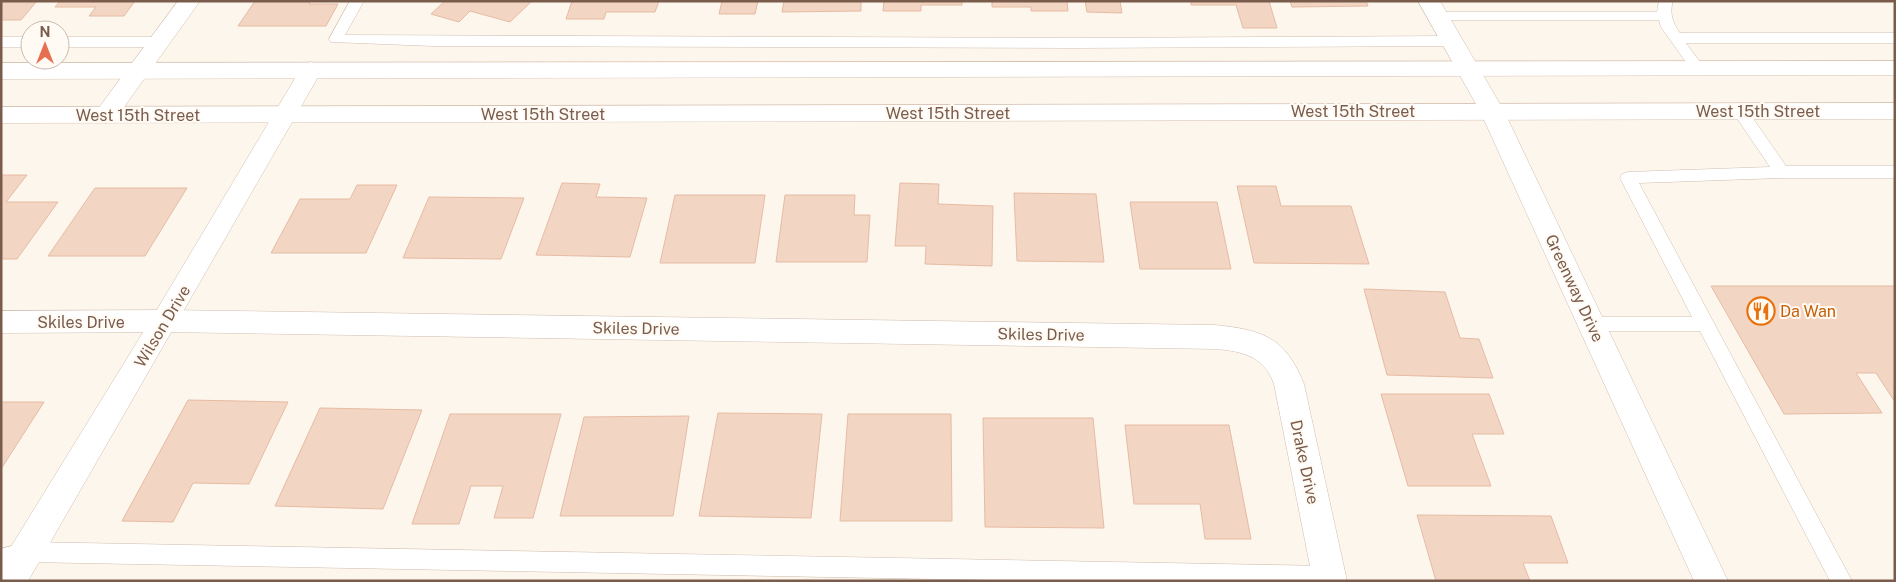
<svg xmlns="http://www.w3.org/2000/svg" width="1896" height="582" font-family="'Public Sans',sans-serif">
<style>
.building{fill:#f3d5c3;stroke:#e6bba3}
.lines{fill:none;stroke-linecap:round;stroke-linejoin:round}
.service-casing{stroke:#d1beb0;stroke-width:1}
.minor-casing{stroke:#d1beb0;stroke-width:1}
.tertiary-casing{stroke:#d1beb0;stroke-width:1}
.secondary-casing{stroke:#d6c0b0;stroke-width:1}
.service{fill:#fff;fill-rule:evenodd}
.minor{fill:#fff;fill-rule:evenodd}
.tertiary{fill:#fff;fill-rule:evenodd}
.secondary{fill:#fff;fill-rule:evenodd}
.labels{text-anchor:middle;stroke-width:4;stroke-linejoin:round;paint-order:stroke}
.street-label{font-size:16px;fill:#7a5c4d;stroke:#fffaf3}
.food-label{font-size:16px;fill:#c56008;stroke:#fffaf3;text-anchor:start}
</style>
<rect width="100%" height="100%" fill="#fdf6ec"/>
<!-- building -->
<path class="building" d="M1 1H37L21 20H1Z
M60 1H135L124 16H89L96 7H55Z
M255 1H311L309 4H338L326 26H238Z
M445 1H532L510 22 470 11 459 22 431 14Z
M572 1H659L655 12H606L604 19H566Z
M722 1H758L755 14H719Z
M784 1H861V11L782 12Z
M884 1H962V5H921V11H883Z
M992 1H1067L1068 11H1031V7H992Z
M1085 1H1120L1122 13 1087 12Z
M1191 1H1269L1277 28H1243L1236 5H1191Z
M1290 1H1366L1368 6 1292 7Z
M1 175H27L6 202H58L17 259H1Z
M562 183 600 184 596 197 647 198 630 257 536 255Z
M900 183 939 184 938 204 993 206 992 266 925 264 926 246H895Z
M357 185H397L366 253H271L300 199H350Z
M1237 186H1276L1281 206H1351L1369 264 1254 263Z
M95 188H187L145 256H48Z
M1014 193 1096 194 1104 262 1017 261Z
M675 195H765L755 263H660Z
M785 195H855L854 215H870L867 262H776Z
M429 197 524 198 501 259 403 258Z
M1130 202H1217L1231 269H1140Z
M1711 286H1895V402L1876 373H1856L1882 413 1784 414Z
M1364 289 1445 292 1460 338 1479 339 1493 378 1387 375Z
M1381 394H1489L1504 434H1472L1491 486H1408Z
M188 400 288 402 249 484 193 483 173 522 122 521Z
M1 402H44L1 469Z
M320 408 422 410 383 509 275 506Z
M718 413 822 414 811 518 699 516Z
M450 414H561L533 518H494L503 486H471L459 524H412Z
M848 414H951L952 521H840Z
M689 416 673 516H560L584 417Z
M983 418H1093L1104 528 985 527Z
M1125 425H1229L1251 539H1205L1200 504H1134Z
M1417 515 1551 516 1568 563H1523L1530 581H1436Z"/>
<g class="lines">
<!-- service casing -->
<g class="service-casing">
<path id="service" d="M350 1H364L345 35 1073 38 1453 36 1460 41 1453 46 1073 48 433 46 331 42 329 39Z
M1659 1H1673C1669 13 1673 24 1680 33H1895V43H1686L1705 69 1698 74 1693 72 1661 27 1659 20H1438L1431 16 1438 12H1657Z
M1 37H30V47H1Z
M60 37H159L166 42 159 47H60Z
M1740 106 1745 107 1786 166H1895V178H1782L1639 183 1852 581H1830L1700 331H1591L1585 329 1582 324 1585 319 1591 317H1692L1620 178 1622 174 1628 172 1770 167 1732 111 1735 107Z
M26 542 1329 566 1337 569 1340 576 1338 581H1038L26 562 1 569V549Z"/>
</g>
<!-- minor casing -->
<g class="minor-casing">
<path id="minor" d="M178 1H200L114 121 106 123 98 121 94 115 98 109Z
M1418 1H1440L1504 111 1728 581H1694L1480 111Z
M165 310 1215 325C1263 330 1285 337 1304 384L1347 581H1313L1274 384C1264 356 1242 351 1215 349L165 332 1 333V311Z"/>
</g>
<!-- tertiary casing -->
<g class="tertiary-casing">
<path id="tertiary" d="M311 62 319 65 322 70 28 581H1V563L155 313 300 70 303 65Z"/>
</g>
<!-- secondary casing -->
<g class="secondary-casing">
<path id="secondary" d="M1895 61V75L1 79V63Z
M1895 103V119L1 123V107Z"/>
</g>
<!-- service -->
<use href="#service" class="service"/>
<!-- minor -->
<use href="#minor" class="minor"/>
<!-- tertiary -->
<use href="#tertiary" class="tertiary"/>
<!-- secondary -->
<use href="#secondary" class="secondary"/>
</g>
<!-- icons -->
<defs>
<g id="restaurant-ring" transform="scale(1.4375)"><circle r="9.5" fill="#fffaf3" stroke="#e8710a" stroke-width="1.5"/><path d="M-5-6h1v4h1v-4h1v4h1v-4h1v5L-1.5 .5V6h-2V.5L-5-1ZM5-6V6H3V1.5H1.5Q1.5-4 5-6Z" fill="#e8710a"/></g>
</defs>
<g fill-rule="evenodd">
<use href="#restaurant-ring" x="1761" y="311"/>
</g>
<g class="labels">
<!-- street labels -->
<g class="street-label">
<text x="1353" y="117">West 15th Street</text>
<text x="1758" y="117">West 15th Street</text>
<text x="948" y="119">West 15th Street</text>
<text x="543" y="120">West 15th Street</text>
<text x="138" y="121">West 15th Street</text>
<text transform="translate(1575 288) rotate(65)" y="6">Greenway Drive</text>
<text x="81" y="328">Skiles Drive</text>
<text transform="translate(162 326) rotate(-59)" y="6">Wilson Drive</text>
<text transform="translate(636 328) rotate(1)" y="6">Skiles Drive</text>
<text transform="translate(1041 334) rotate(1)" y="6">Skiles Drive</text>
<text transform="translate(1305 462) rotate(78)" y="6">Drake Drive</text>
</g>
<!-- food labels -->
<g class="food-label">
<text x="1780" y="317">Da Wan</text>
</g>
</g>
<!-- border -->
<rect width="1896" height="582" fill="none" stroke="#7a5c4d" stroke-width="5"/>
<!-- north arrow -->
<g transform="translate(45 45)"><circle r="24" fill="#fffaf3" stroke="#cabbb1"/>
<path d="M0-4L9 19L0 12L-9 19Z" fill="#e76f51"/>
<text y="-8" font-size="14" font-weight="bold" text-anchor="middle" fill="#7a5c4d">N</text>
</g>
</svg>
